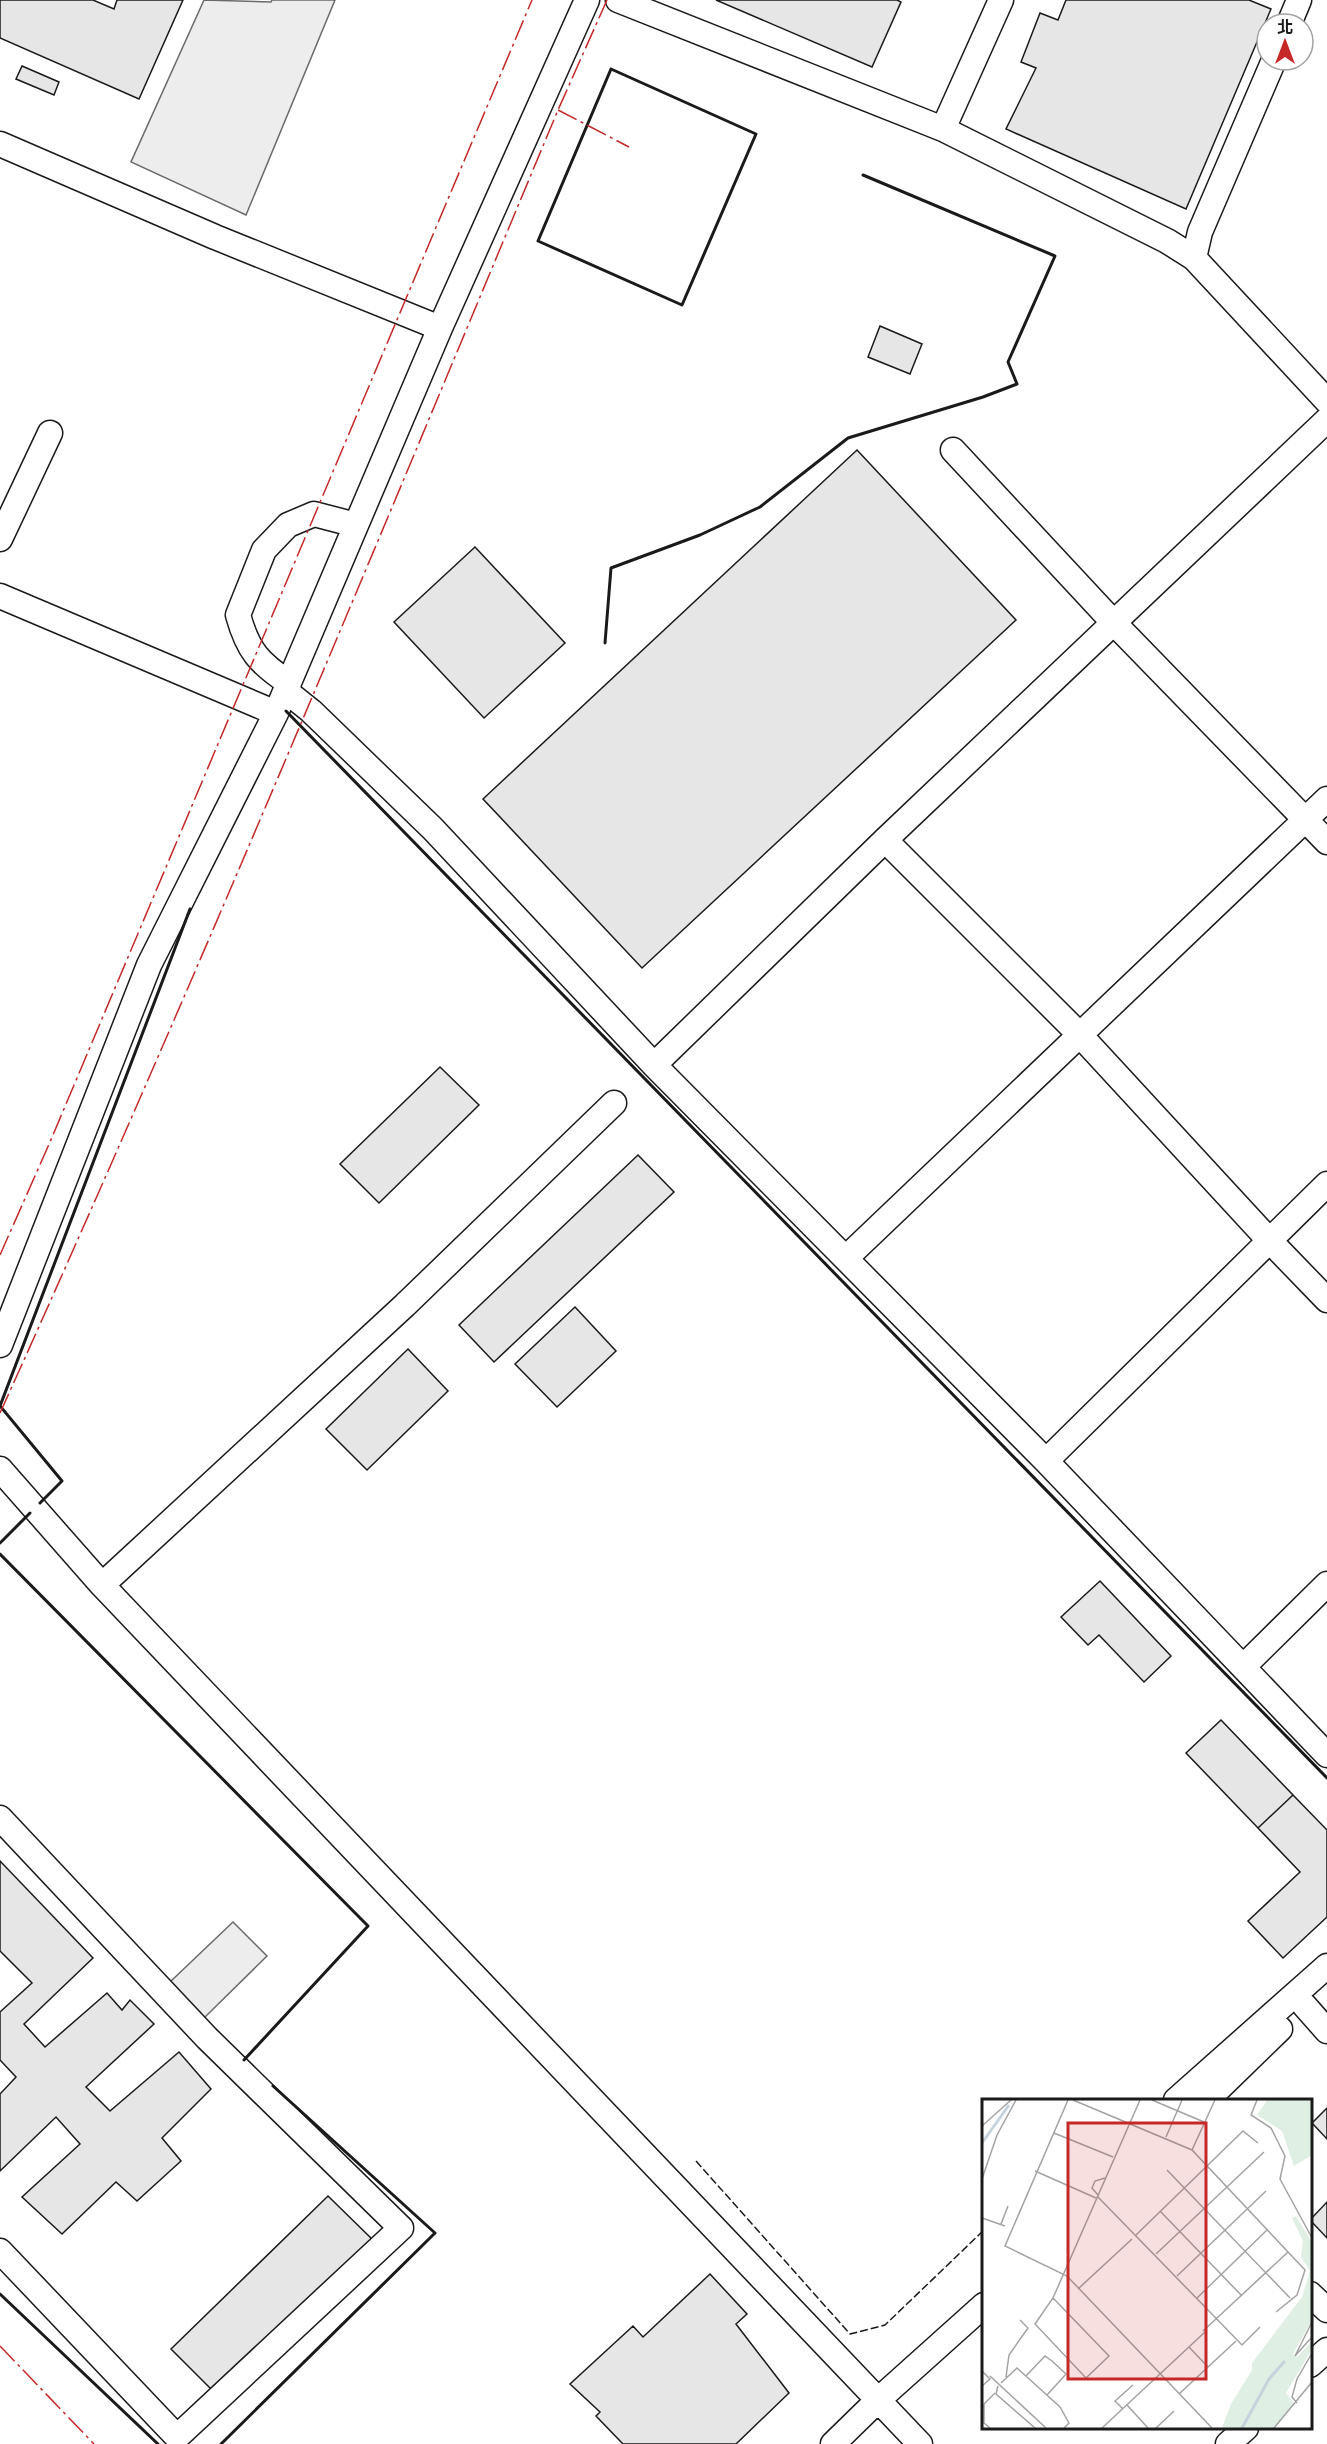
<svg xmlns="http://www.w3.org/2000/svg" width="1327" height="2444" font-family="'Work Sans','Noto Sans TC',sans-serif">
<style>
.parking{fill:#ededed;stroke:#6a6a6a;stroke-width:1.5}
.building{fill:#e6e6e6;stroke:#1a1a1a;stroke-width:1.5}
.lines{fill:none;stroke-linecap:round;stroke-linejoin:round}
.minor-casing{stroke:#1a1a1a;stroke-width:27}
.minor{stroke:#fff;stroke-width:24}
.fence{stroke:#1a1a1a;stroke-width:1.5;stroke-dasharray:8 3;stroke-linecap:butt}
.wall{stroke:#1a1a1a;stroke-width:3}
.power{stroke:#c62828;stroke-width:1.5;stroke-dasharray:21 4.5 3 4.5;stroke-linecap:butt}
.inset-river{fill:none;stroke:#c6d2dc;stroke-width:3}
.inset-road{fill:none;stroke:#a3a3a3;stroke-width:1.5}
.view{fill:#c62828;fill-opacity:0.15;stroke:#c62828;stroke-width:3}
.inset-edge{fill:none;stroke:#1a1a1a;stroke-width:3}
</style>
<rect width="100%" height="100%" fill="#fff"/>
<!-- parking -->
<path class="parking" d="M204 0 271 2 272 0H335L246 215 131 162Z
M233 1922 267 1956 204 2018 170 1982Z"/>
<!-- building -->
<path class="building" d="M0 0H93L114 9 117 0H183L139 99 0 38Z
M716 0H897L901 2 872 67Z
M1066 0H1249L1271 9 1186 209 1006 129 1036 68 1021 62 1040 13 1058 20Z
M22 66 59 82 54 95 16 79Z
M880 326 922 344 910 374 868 357Z
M857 450 1016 620 642 968 483 799Z
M475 547 565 643 484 718 394 622Z
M440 1067 479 1105 379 1203 340 1164Z
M638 1155 674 1192 494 1362 459 1325Z
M575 1307 616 1351 557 1407 515 1364Z
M408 1349 448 1391 367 1470 326 1429Z
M1100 1581 1171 1656 1144 1682 1099 1635 1088 1645 1061 1617Z
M1221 1720 1293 1795 1258 1828 1186 1753Z
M1293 1795 1327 1830V1917L1283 1958 1248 1921 1300 1872 1258 1828Z
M0 1861 93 1958 24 2024 45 2047 107 1993 122 2010 130 2000 154 2024 86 2087 110 2111 179 2052 211 2089 162 2138 181 2161 137 2201 116 2182 62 2234 22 2197 80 2144 56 2117 0 2171V2094L16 2077 0 2060V2012L32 1983 0 1951Z
M1327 2108V2139L1312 2123Z
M328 2196 374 2241 214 2392 171 2349Z
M1327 2202V2238L1310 2220Z
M710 2274 747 2314 736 2324 789 2393 736 2444H623L596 2416 600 2412 570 2384 633 2326 643 2337Z"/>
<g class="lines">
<!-- minor casing -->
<g class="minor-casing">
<path id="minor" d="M618 0 943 129 1167 241 1194 258 1327 401
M1289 24 1299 0
M943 129 1001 0
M0 144 215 237 440 328
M1194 258 1200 232 1274 60
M953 450 1114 623 1327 842
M0 539 50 433
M0 596 276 713
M289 683C259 663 248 651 238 615L264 550 288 525 314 514 356 525
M286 691 311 711 433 829 654 1065 1046 1461 1327 1755
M885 840 1079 1034 1269 1240 1327 1300
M654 1065 885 840 1327 420
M846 1258 1327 799
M0 1345 149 965 276 713 440 328 587 0
M1046 1461 1327 1184
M0 1469 102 1585 920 2444
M102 1585 405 1305 614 1103
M1243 1667 1327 1584
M0 1818 207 2038 401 2228 177 2437 0 2251
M1304 2005 1327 2031
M1176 2100 1327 1966
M1207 2100 1280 2029
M1310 2294 1327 2310
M1310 2365 1327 2350
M833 2444 877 2401 984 2305
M1228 2444 1246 2428"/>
</g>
<!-- minor -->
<use href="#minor" class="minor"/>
<!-- fence -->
<path class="fence" d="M696 2161 850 2334 885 2325 984 2230"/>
<!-- wall -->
<path class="wall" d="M611 69 756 134 682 305 538 241Z
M605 643 611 568 700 535 760 507 848 438 983 397 1017 384 1008 362 1055 256 863 175
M286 711 1327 1778
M40 1503 62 1481 0 1406 190 909
M0 1543 30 1513
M0 1554 368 1926 244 2060
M0 2294 158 2444
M221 2444 435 2233 273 2086"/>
<!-- power -->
<path class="power" d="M558 110 629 147
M0 1255 50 1142 532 0
M0 1413C195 983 376 546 558 110L607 0
M0 2346 94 2444"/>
</g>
<!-- overview -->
<g transform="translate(982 2099)">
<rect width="330" height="330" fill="#fff"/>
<path d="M285 1H330V56L312 67 300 32 275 16ZM314 117 330 143V221L311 255 315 258 330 242V250L304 294 312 305 292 329H240L249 305 270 271V264L320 198 328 172 319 158 321 142 310 119Z" fill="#e0efe3"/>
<path class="inset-river" d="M0 44 27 6M260 329 287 280 303 262"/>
<path class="inset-road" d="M86 1 23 147 85 177 230 329M91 1 210 51 323 171 315 196 294 213M170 1 222 23M275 1 269 16 289 29 303 57 298 80 330 139M0 27 29 1M72 34 131 58M184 38 200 1M210 51 233 1M185 71 308 199M53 72 114 99M0 80 15 36 34 1M116 96 110 89 113 82 123 79M115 97 260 246 278 228M178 112 260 197M0 119 23 127M19 125 26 107M154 136 261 32 276 44M174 155 282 53M195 177 284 92M96 190 150 140M71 199 127 257 104 279 53 225 71 199 158 1M215 199 285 131M221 232 306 153M207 248 226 268M313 257 330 223M313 257 330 238M0 272 8 280 0 287M8 277 64 329M44 277 63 257 70 262 84 275 65 296M24 278 27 256 46 229 38 221M19 284 35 269 78 308 87 324 82 329M16 287 14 295 53 329M197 295 254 242M315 304 310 298 315 280 330 254M145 306 166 329M141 310 133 302 151 286M8 329 2 324V305L13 294M120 329 223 233M174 329 192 312M292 329 330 283"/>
<path class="view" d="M86 24H224V280H86Z"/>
<rect width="330" height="330" class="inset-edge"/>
</g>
<!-- north arrow -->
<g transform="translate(1285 42)"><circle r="28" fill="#ffffff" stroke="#a3a3a3" stroke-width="1.5"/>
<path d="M0-4.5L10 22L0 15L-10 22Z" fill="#c62828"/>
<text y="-9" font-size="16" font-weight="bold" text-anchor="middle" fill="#1a1a1a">北</text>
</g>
</svg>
